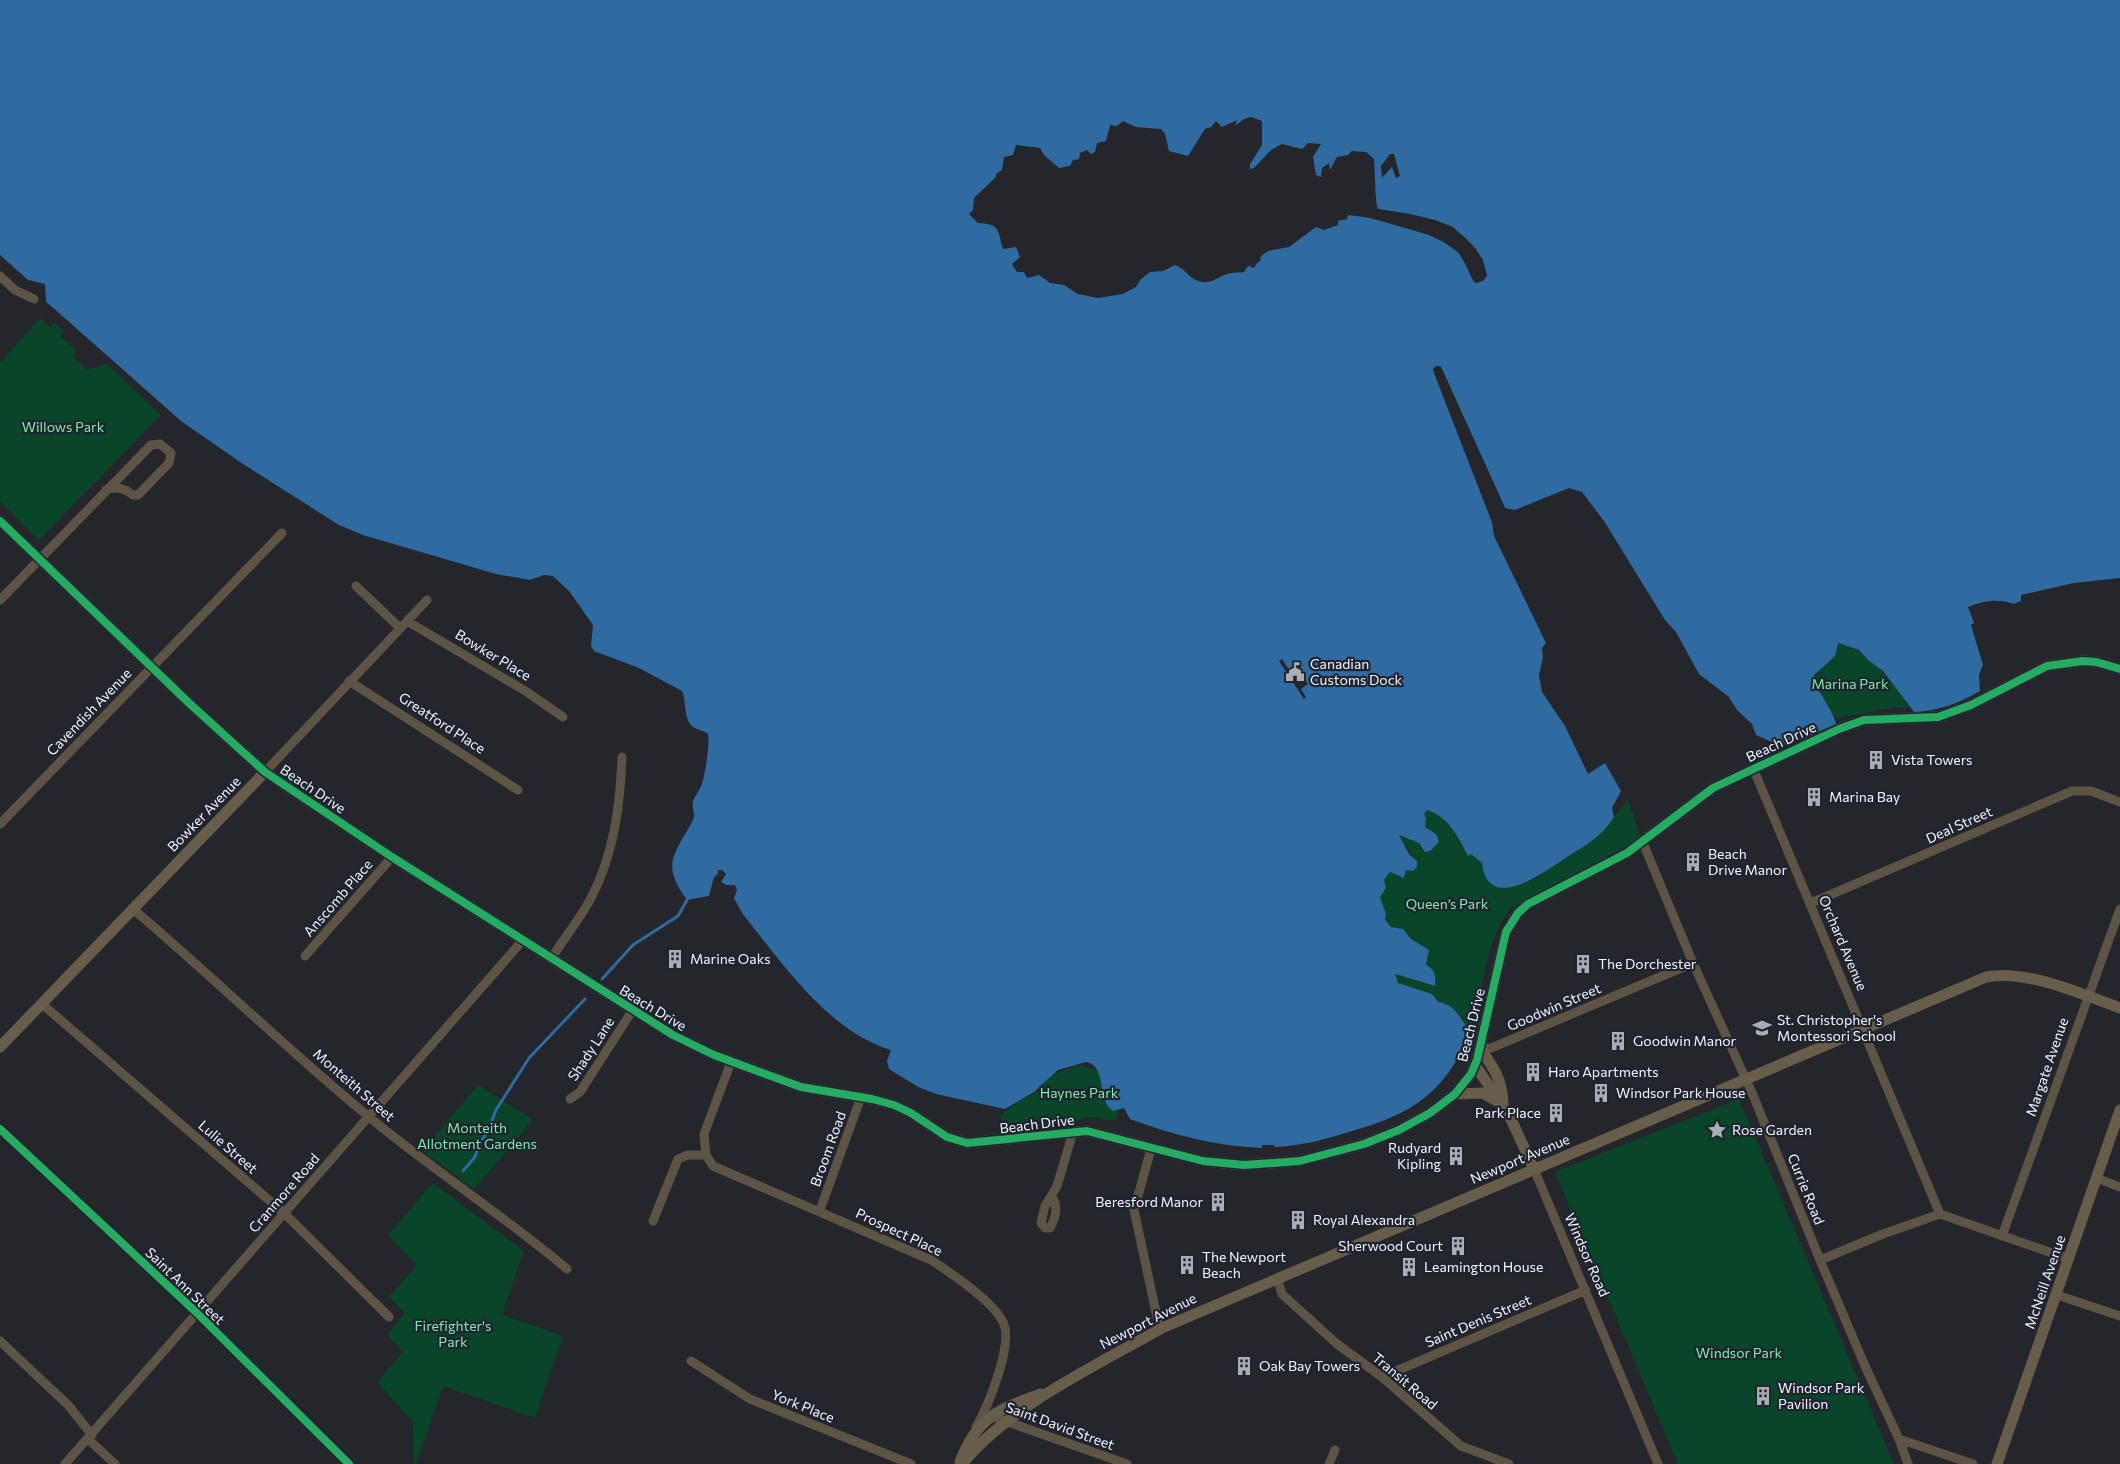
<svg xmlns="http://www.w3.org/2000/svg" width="2120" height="1464" font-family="Commissioner,sans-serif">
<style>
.green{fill:#094529}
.water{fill:#2f6aa0;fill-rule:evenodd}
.pier{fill:#24262c}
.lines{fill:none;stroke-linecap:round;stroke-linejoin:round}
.stream{stroke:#2f6aa0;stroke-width:3}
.street{stroke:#5d5446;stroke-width:9}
.secondary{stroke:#685d4b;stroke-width:11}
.cycleway-casing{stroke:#202430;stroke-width:11}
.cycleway{stroke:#26ab63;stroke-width:8}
.labels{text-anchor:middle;stroke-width:4.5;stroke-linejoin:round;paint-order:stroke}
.park-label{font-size:14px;fill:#7eeea7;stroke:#202430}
.street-label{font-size:14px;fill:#f1f5fd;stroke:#202430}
.poi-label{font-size:14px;fill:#f1f5fd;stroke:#202430;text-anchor:start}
</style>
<rect width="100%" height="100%" fill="#24262c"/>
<!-- green -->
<path class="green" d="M40 318 51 328 55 323 64 330 60 336 77 351 73 356 87 370 107 364 161 415 39 540 0 502V363Z
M1839 643C1872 650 1891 683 1910 708L1895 707 1839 718 1834 716 1815 684 1814 675 1819 673 1823 665 1835 657Z
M1628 800 1641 838 1511 908C1486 939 1483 986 1474 1025L1468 1029C1460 1017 1453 1003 1438 1002L1432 994 1398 983 1394 974 1434 986 1426 965 1429 957 1423 945 1411 940 1403 929 1391 927C1385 918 1384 907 1380 897L1386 888 1383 880 1390 872 1398 875 1417 861 1398 837 1399 834 1419 843 1421 850 1436 834 1425 827 1426 818 1424 814 1427 810C1449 817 1457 836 1468 856L1471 854 1531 881 1600 835Z
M1078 1065 1103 1071 1110 1100 1119 1115 1113 1121 1092 1117 1009 1134 1000 1116 1018 1102 1037 1092 1051 1076Z
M478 1085 533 1120 474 1189 423 1151Z
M1739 1099 1894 1464H1678L1555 1172Z
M433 1183 524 1251 502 1315 563 1336 535 1418 443 1386 416 1464H414L413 1422 377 1382 403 1352 387 1335 405 1313 389 1297 417 1265 388 1235Z"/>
<!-- water -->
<path class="water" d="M0 0H2120V578L2074 583 2021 595V601L2013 604C1999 598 1982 601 1968 607L1974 623 1971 625 1983 665 1979 675 1980 691C1959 703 1939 711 1914 712L1883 671 1868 660 1859 650 1839 643C1836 648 1837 651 1835 656 1834 657 1816 674 1814 675 1816 693 1832 706 1836 724L1802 739 1781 746 1756 735 1752 724 1737 710 1729 697 1699 674 1676 632 1665 620 1604 521 1582 492 1569 488 1515 510 1505 508 1441 367 1436 366 1433 369 1492 522 1494 536 1546 643 1542 648 1543 657 1539 675 1542 692 1565 726 1588 774 1605 763 1621 791 1612 808 1614 817C1610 823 1605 830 1599 835 1589 844 1576 851 1564 859 1543 873 1488 914 1482 863L1471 854 1468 856C1458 837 1449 817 1427 810L1424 814 1426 818 1425 827 1436 834 1439 842 1430 851 1425 852 1419 843 1399 835 1409 854 1417 861V867L1413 871 1406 870 1404 878 1390 872 1384 880 1386 888 1380 897 1386 914 1385 919 1391 927 1403 929 1411 939 1429 950 1426 965C1435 970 1436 975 1435 986L1395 974 1398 983 1432 994 1438 1002C1453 1003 1460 1017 1468 1029 1463 1040 1461 1053 1453 1066 1426 1108 1388 1121 1342 1134 1320 1141 1298 1146 1275 1147L1274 1145H1262V1148C1216 1146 1173 1135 1130 1119L1124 1108 1113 1111C1096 1101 1108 1066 1086 1062L1058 1070 1034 1092 1005 1109 936 1094 918 1087 889 1069 887 1061 891 1050C829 1032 781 962 742 913L734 898 737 890 735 885H726L721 882 726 874 722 870H718V874L714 877 709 896 687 900C660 864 675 854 693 820 696 814 691 807 693 801 695 795 700 790 702 784 705 773 710 746 708 734 703 730 698 730 693 727 683 719 687 702 682 691L639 668 594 651 591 646 593 625 569 591 553 576 544 575 530 580 496 574 363 535 339 525 240 462 181 421 50 305 46 302 45 284 28 280 0 255ZM1251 117 1262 121V145L1250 164V169L1254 168 1271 150 1282 144 1302 149 1308 143 1321 144 1313 157 1316 175 1321 177 1322 168 1329 163 1330 170 1337 157 1348 155 1352 151 1366 152 1374 159C1375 169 1375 204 1378 209 1426 216 1474 222 1487 276L1475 283C1468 274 1467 261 1458 252 1435 230 1380 218 1348 215L1347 219 1338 221V225L1324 230 1316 227 1289 247 1268 251 1261 256 1260 261 1257 263 1254 268 1248 266 1244 272C1240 273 1236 272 1232 273 1217 275 1211 288 1194 279 1186 274 1185 269 1175 265L1163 271 1150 272 1140 280 1136 287 1123 294 1098 298 1078 294 1064 285 1050 283 1039 275 1027 278 1024 272H1017L1012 264 1020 257 1016 247 1003 249C997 231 1002 224 978 223L969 214 973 210 974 198 996 177V174L1002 170 1004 157 1013 155 1016 145 1040 148 1044 155 1059 168 1070 166 1073 160 1079 159 1080 153 1087 150 1091 154 1095 152 1097 143 1106 141 1110 125 1117 126 1123 121 1136 127 1161 129 1165 134 1169 151 1188 156 1205 129 1211 127 1216 121 1222 127 1237 120 1235 126 1244 119ZM1390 154H1394L1400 176 1396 178 1392 167 1382 178 1381 166Z"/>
<!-- pier -->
<path class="pier" d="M1378 209 1435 220 1453 227 1475 248 1483 260 1487 276 1483 281 1476 283 1459 253 1444 242 1429 235 1367 217 1369 215 1414 228 1446 240 1461 251 1476 280 1481 279 1484 275 1481 261 1473 249 1452 229 1434 222 1377 211Z
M1437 366 1441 367 1505 508 1503 510 1437 368 1436 372 1494 520 1492 522 1434 373 1433 369Z
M1282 659 1291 673 1298 670 1308 684 1301 689 1306 697 1304 699 1279 661Z"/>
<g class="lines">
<!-- stream -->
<path class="stream" d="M602 979 633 945 678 916 687 900
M463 1171 475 1157 479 1144 488 1131 496 1110 529 1058 585 999"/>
<!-- street -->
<path class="street" d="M0 276 15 290 34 299
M356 586 400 628
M0 600 151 445 160 444 171 453 169 463 138 495H133C124 488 117 486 106 490
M407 621 527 692 563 717
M349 681 518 790
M1753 768 1940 1214
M265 772 427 600
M0 824 282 533
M1643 843 1693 963 1753 1095 1820 1260 1865 1366 1899 1439 1908 1464
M1811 903 2072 791H2091L2120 802
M133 909C213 977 288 1050 369 1117 433 1170 503 1215 567 1269
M305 956 392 857
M551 959C564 938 580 919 591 898 614 854 620 806 622 757
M42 1004 285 1214 389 1317
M1480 1049 1491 1048 1693 963
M731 1062 704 1134 706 1155 713 1166 931 1260C951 1273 993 1301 1003 1322 1014 1343 988 1407 976 1427
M570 1099 580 1092 632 1011
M0 1129 196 1312 349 1464
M1151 1149 1134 1210 1157 1317 1162 1328
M1534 1169 1658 1464
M2096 1178 2120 1187
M1052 1197C1059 1207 1055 1219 1050 1228H1045L1041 1223 1045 1206 1057 1186 1073 1132
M820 1210 861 1097
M653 1221 678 1159 688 1155H706
M2002 1236 2120 909
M1820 1260 1883 1234 1940 1214 2069 1259
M1277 1278 1282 1294 1337 1344 1382 1377 1461 1446 1509 1464
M2057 1295 2120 1316
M0 1341 68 1405 92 1435
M691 1361 750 1399 911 1464
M1382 1377 1586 1290
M988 1415 1127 1464
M88 1439 115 1464
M1899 1439 1973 1464
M65 1464 523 940
M1329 1464 1335 1450"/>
<!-- secondary -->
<path class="secondary" d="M0 521 189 703 265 772 392 857 673 1035 714 1055 801 1087 872 1099 894 1105 911 1113 947 1137 967 1143 1087 1131 1203 1161 1244 1165 1300 1161 1364 1144 1399 1130 1430 1113 1455 1094 1471 1074 1477 1060 1506 932 1518 913 1528 904 1627 853 1713 788 1839 729 1864 720 1938 717 1971 705 2047 666 2083 661 2096 662 2120 669
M0 1047 265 772
M1480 1049C1494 1067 1503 1082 1503 1105
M1475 1065 1510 1117 1534 1169
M1455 1094 1482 1093 1497 1101
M960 1462C977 1417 999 1409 1041 1394
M962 1464C1009 1406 1097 1365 1162 1328L1986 977C2027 969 2081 994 2120 1008
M1997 1464 2120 1110"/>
<!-- cycleway casing -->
<g class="cycleway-casing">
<path id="cycleway" d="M0 521 189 703 265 772 392 857 673 1035 714 1055 801 1087 872 1099 894 1105 911 1113 947 1137 967 1143 1087 1131 1203 1161 1244 1165 1300 1161 1364 1144 1399 1130 1430 1113 1455 1094 1471 1074 1477 1060 1506 932 1518 913 1528 904 1627 853 1713 788 1839 729 1864 720 1938 717 1971 705 2047 666 2083 661 2096 662 2120 669
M0 1129 196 1312 349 1464"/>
</g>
<!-- cycleway -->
<use href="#cycleway" class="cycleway"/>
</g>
<!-- icons -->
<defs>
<g id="civic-bare" transform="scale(1.5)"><path d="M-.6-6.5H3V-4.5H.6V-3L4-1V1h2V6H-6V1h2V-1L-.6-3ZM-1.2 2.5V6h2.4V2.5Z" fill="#a9adb4" stroke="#202430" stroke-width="2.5" paint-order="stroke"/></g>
<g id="building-bare" transform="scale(1.5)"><path d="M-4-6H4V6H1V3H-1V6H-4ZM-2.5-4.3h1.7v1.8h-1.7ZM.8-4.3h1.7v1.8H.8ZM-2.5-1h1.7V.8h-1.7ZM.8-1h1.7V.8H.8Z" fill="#a9adb4" stroke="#202430" stroke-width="2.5" paint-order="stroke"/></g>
<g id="school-bare" transform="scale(1.5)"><path d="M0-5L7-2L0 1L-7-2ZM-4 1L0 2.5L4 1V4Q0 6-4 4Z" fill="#a9adb4" stroke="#202430" stroke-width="2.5" paint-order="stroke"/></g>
<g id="sight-bare" transform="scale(1.5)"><path d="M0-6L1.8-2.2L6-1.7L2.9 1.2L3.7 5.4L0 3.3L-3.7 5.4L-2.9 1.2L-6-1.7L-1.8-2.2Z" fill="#a9adb4" stroke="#202430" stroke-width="2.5" paint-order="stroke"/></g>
</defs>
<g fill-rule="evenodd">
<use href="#civic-bare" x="1295" y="672"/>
<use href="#building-bare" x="1876" y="760"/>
<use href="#building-bare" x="1814" y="797"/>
<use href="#building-bare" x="1693" y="862"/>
<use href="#building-bare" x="675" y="959"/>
<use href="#building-bare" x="1583" y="964"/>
<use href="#school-bare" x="1762" y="1028"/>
<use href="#building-bare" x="1618" y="1041"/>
<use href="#building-bare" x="1533" y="1072"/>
<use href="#building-bare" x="1601" y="1093"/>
<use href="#building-bare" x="1556" y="1113"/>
<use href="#sight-bare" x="1717" y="1130"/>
<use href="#building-bare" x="1456" y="1156"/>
<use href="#building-bare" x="1218" y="1202"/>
<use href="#building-bare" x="1298" y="1220"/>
<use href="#building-bare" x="1458" y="1246"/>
<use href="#building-bare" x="1187" y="1265"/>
<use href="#building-bare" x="1409" y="1267"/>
<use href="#building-bare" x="1244" y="1366"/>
<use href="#building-bare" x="1763" y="1396"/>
</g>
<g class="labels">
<!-- park labels -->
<g class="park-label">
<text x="63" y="432">Willows Park</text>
<text x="1850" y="689">Marina Park</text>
<text x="1447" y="909">Queen’s Park</text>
<text x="1079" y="1098">Haynes Park</text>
<text x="477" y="1133">Monteith<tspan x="477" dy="16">Allotment Gardens</tspan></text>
<text x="453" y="1331">Firefighter's<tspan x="453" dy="16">Park</tspan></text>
<text x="1739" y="1358">Windsor Park</text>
</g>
<!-- street labels -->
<g class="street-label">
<text transform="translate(493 655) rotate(31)" y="5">Bowker Place</text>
<text transform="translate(89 712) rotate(-46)" y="5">Cavendish Avenue</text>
<text transform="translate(442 723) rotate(33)" y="5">Greatford Place</text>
<text transform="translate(1781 742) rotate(-25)" y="5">Beach Drive</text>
<text transform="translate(313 789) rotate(34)" y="5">Beach Drive</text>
<text transform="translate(204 814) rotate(-46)" y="5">Bowker Avenue</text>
<text transform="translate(1959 825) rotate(-24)" y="5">Deal Street</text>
<text transform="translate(338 898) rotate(-49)" y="5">Anscomb Place</text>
<text transform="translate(1843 943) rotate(67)" y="5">Orchard Avenue</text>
<text transform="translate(1554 1007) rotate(-23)" y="5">Goodwin Street</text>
<text transform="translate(653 1008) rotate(31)" y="5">Beach Drive</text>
<text transform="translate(1471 1025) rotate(-76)" y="5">Beach Drive</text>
<text transform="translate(591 1049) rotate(-57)" y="5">Shady Lane</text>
<text transform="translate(2047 1067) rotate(-71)" y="5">Margate Avenue</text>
<text transform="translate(354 1085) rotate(41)" y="5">Monteith Street</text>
<text transform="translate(1037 1124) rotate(-7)" y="5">Beach Drive</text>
<text transform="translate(228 1147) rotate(41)" y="5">Lulie Street</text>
<text transform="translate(828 1149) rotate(-70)" y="5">Broom Road</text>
<text transform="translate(1520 1159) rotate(-23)" y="5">Newport Avenue</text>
<text transform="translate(1806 1189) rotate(68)" y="5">Currie Road</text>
<text transform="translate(284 1193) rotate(-49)" y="5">Cranmore Road</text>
<text transform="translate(899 1232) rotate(25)" y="5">Prospect Place</text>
<text transform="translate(1587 1255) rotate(66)" y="5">Windsor Road</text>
<text transform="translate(2045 1282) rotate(-71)" y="5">McNeill Avenue</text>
<text transform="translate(185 1286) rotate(44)" y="5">Saint Ann Street</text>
<text transform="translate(1148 1321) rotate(-27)" y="5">Newport Avenue</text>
<text transform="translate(1478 1321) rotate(-23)" y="5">Saint Denis Street</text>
<text transform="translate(1405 1381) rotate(40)" y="5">Transit Road</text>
<text transform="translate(803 1406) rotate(22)" y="5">York Place</text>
<text transform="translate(1060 1426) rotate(20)" y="5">Saint David Street</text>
</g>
<!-- poi labels -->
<g class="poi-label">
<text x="1310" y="669">Canadian<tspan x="1310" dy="16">Customs Dock</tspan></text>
<text x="1891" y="765">Vista Towers</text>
<text x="1829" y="802">Marina Bay</text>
<text x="1708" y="859">Beach<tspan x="1708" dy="16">Drive Manor</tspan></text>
<text x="690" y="964">Marine Oaks</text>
<text x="1598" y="969">The Dorchester</text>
<text x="1777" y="1025">St. Christopher's<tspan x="1777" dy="16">Montessori School</tspan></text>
<text x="1633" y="1046">Goodwin Manor</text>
<text x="1548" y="1077">Haro Apartments</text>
<text x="1616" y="1098">Windsor Park House</text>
<text x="1541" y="1118" text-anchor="end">Park Place</text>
<text x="1732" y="1135">Rose Garden</text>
<text x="1441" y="1153" text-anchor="end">Rudyard<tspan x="1441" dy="16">Kipling</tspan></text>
<text x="1203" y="1207" text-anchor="end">Beresford Manor</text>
<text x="1313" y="1225">Royal Alexandra</text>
<text x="1443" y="1251" text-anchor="end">Sherwood Court</text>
<text x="1202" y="1262">The Newport<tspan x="1202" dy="16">Beach</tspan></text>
<text x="1424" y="1272">Leamington House</text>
<text x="1259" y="1371">Oak Bay Towers</text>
<text x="1778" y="1393">Windsor Park<tspan x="1778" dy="16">Pavilion</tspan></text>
</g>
</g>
</svg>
